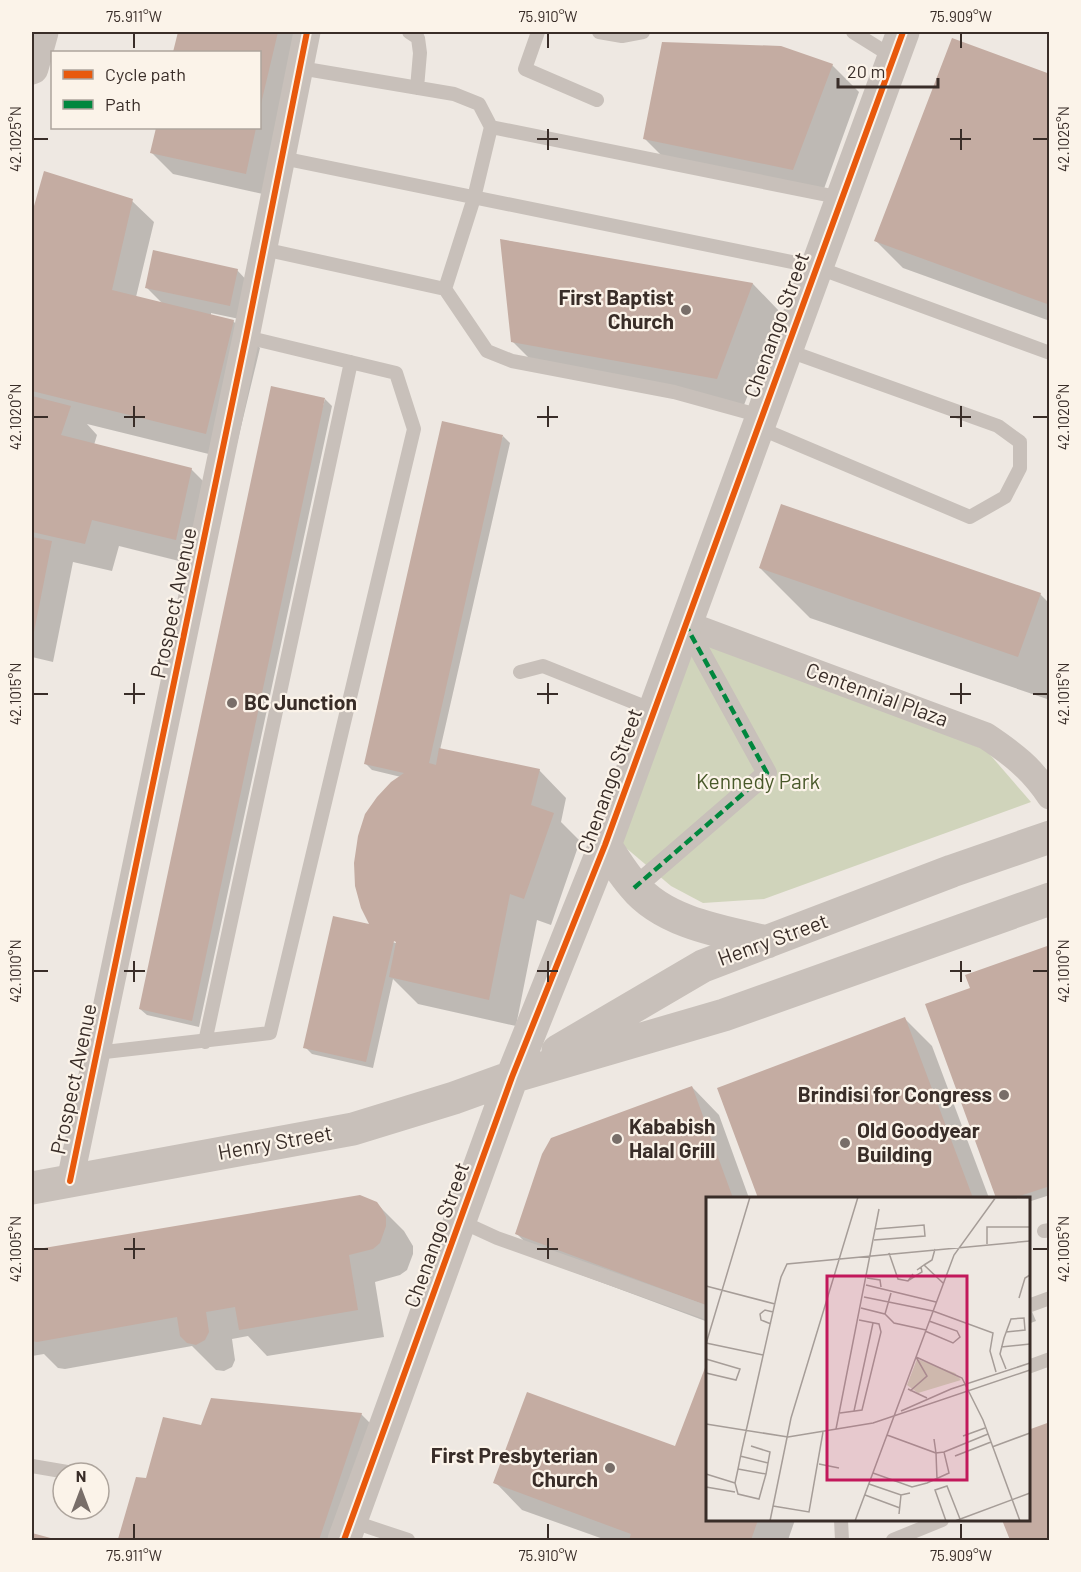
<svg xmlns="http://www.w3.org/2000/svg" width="1081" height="1572" font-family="Barlow,sans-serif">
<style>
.green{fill:#d0d4bb}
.shadow{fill:#0003;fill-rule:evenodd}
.building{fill:#c4aca2}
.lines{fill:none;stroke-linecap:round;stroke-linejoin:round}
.service{stroke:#c8c0ba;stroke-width:14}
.pedestrian{stroke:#c8c0ba;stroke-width:20}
.minor{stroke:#c8c0ba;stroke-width:27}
.tertiary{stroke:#c8c0ba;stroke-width:33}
.quiet{stroke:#00873e;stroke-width:4.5;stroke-dasharray:9 4.5;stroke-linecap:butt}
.cycleway-casing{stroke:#fbf3e9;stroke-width:10}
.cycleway{stroke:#e8590c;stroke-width:6}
.ticks{fill:none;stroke:#392d28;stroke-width:2}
.poi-dot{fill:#786e69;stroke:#fbf3e9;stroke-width:2}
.labels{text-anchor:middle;stroke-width:4.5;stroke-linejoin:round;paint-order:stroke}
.poi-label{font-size:21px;font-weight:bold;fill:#392d28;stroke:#fbf3e9;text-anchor:end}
.street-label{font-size:21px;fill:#392d28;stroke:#fbf3e9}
.park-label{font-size:21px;fill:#49592a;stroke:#fbf3e9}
.inset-road{fill:none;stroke:#a69d98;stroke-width:1.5}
.view{fill:#c2185b;fill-opacity:0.15;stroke:#c2185b;stroke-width:3}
.inset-edge{fill:none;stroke:#392d28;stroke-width:3}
.neatline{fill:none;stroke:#392d28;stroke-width:2}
.ticks-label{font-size:15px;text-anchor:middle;fill:#392d28}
</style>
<rect width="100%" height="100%" fill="#eee8e2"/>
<!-- green -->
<path class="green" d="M690 636 986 750 1031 802 764 899 703 903 671 886 619 842Z"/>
<!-- shadow -->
<path class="shadow" d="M179 32H303L267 195 173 174 152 153 158 128H260V52H174Z
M832 65 859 92 821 197 672 166 645 139Z
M1050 76V321L903 268 876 241Z
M45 173 132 201 154 222 136 297 163 304 146 287 237 270 251 285 244 320 211 313V315L233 321 260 348 233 460 87 424 97 435 94 445 191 469 218 496 203 567 119 546 112 571 73 562 53 662 32 657V217Z
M502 240 753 284 780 312 744 405 540 369 513 342Z
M325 399 332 406 199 1027 147 1015 140 1009Z
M503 436 510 443 440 750 539 770 566 798 561 822 580 841 551 925 537 920 516 1026 418 1004 393 979 373 1068 312 1054 305 1047 371 926 401 777 372 770 365 763ZM387 938 401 942V944L391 942Z
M760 568 1040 594 1050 604V700L810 618Z
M1050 946V1195L1028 1202V1198H998L927 1005 972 989Z
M905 1019 932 1046 989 1198H760L718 1089Z
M692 1087 719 1115 749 1198H708V1322L544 1261 517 1234Z
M359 1197 376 1203 404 1231 413 1246V1254L407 1270 400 1275 375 1282 384 1337 267 1356 248 1336 232 1339 235 1360 232 1367 224 1371 216 1370 192 1346 65 1369 58 1368 44 1354 32 1356V1251Z
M1028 1302 1036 1321 1028 1324Z
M361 1414 376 1429 356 1540H121L119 1538 148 1480 202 1427Z
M1050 1424V1540H1012L1004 1520H1028Z
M495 1482 708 1520H795L788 1540H606L522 1510Z"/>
<!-- building -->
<path class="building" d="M178 32H278L260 108V52H173Z
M952 38 1050 74V305L874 241Z
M662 42 781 46 833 64 793 170 643 139Z
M156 128H256L246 174 150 153Z
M44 171 133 199 112 290 234 320 206 434 32 391V213Z
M500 239 753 283 717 379 511 342Z
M153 250 238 269 230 306 145 288Z
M271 386 325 398 192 1021 139 1009Z
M32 396 71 406 61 435 192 468 176 540 92 520 85 544 32 532Z
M442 421 503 435 429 763 436 765 439 748 540 769 531 805 554 813 524 899 510 894 489 1000 389 977 396 942 394 941 366 1062 303 1048 333 916 369 924 361 908 355 886 354 863 358 836 365 814 377 797 391 782 404 773 364 764Z
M781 504 1041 593 1018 657 759 568Z
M32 537 52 541 33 637H32Z
M1050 945V1186L1014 1198H996L925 1004 970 988 965 975Z
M905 1017 973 1198H758L717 1088Z
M692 1086 733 1198H708V1306L515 1234 542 1154 551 1138Z
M360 1195 377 1202 382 1209 386 1217V1226L380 1243 373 1249 349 1255 358 1310 239 1330 235 1307 206 1312 209 1332 205 1340 196 1345 187 1343 180 1336 177 1317 37 1342 32 1341V1250Z
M708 1360V1520H758L751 1540H629L631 1534 493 1483 527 1392 675 1446Z
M211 1398 362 1413 319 1540H125L118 1539 136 1477 146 1478 163 1417 201 1425Z
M1050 1422V1540H1010L1002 1520H1028V1430Z
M32 1533 58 1540H32Z"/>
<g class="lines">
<!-- service -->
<path class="service" d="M409 32 418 38 420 53 417 88
M538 32 525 69 597 100
M599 32 622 36 626 32
M853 32 893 57
M622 36 643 32
M491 127 842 198
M282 158 816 267 1050 353
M263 249 445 289 474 198 491 127 479 104 454 94 300 68
M445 289 487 351 512 361 674 392 761 416
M757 427 970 517 1005 497 1020 468V442L998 426 786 350
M520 672 543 666 653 710
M205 1042 351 362
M96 1053 270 1033 414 429 396 373 246 337
M460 1221 497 1238 708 1313
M1044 1231 1050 1230
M1028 1306 1050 1298
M1028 1367 1050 1359
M32 1466 73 1473
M841 1520 842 1540
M351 1521 408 1540
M893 1540 942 1520"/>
<!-- pedestrian -->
<path class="pedestrian" d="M634 888 767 773 685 624"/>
<!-- minor -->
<path class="minor" d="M685 624 986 736C1013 754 1032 769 1050 796
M70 1181 246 337 307 32"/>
<!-- tertiary -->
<path class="tertiary" d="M32 68 42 32
M605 845C614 859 623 874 634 886 664 923 724 932 767 942
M558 1051 703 966 952 871 1050 837
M32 1188 353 1129 454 1098 512 1077 724 1015 1050 899
M344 1540 512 1077 605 845 903 32"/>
<!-- quiet -->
<path class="quiet" d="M634 888 767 773 685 624"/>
<!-- cycleway casing -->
<g class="cycleway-casing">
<path id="cycleway" d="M70 1181 246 337 307 32
M344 1540 512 1077 605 845 903 32"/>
</g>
<!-- cycleway -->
<use href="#cycleway" class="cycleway"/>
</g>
<!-- ticks -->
<path class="ticks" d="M134 33V48M548 33V48M961 33V48M548 129V150M961 129V150M33 139H48M537 139H558M950 139H971M1033 139H1048M134 406V427M548 406V427M961 406V427M33 417H48M124 417H145M537 417H558M950 417H971M1033 417H1048M134 683V704M548 683V704M961 683V704M33 694H48M124 694H145M537 694H558M950 694H971M1033 694H1048M134 961V982M548 961V982M961 961V982M33 971H48M124 971H145M537 971H558M950 971H971M1033 971H1048M134 1238V1259M548 1238V1259M33 1249H48M124 1249H145M537 1249H558M1033 1249H1048M134 1524V1539M548 1524V1539M961 1524V1539"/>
<!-- markers -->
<g class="poi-dot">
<circle cx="686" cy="310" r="6"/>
<circle cx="232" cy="703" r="6"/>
<circle cx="1004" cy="1095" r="6"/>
<circle cx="617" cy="1139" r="6"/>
<circle cx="845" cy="1143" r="6"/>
<circle cx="610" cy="1468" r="6"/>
</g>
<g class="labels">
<!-- poi labels -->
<g class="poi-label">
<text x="674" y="305">First Baptist<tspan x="674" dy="24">Church</tspan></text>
<text x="244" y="710" text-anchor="start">BC Junction</text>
<text x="992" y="1102">Brindisi for Congress</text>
<text x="629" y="1134" text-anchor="start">Kababish<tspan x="629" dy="24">Halal Grill</tspan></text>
<text x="857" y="1138" text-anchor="start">Old Goodyear<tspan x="857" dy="24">Building</tspan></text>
<text x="598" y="1463">First Presbyterian<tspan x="598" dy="24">Church</tspan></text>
</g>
<!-- street labels -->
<g class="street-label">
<text transform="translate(777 325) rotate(-70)" y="7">Chenango Street</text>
<text transform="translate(174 603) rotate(-78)" y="7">Prospect Avenue</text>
<text transform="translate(877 695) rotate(20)" y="7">Centennial Plaza</text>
<text transform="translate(610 781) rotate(-70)" y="7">Chenango Street</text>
<text transform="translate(773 940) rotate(-20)" y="7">Henry Street</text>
<text transform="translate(74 1079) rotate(-78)" y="7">Prospect Avenue</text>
<text transform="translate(275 1143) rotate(-10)" y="7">Henry Street</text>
<text transform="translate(437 1235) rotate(-70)" y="7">Chenango Street</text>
</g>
<!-- park labels -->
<g class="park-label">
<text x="758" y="789">Kennedy Park</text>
</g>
</g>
<!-- overview -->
<g transform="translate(706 1197)">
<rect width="324" height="324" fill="#eee8e2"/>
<path d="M211 162 249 176 255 183 212 196 201 188Z" fill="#d0d4bb"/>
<path class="inset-road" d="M213 0 324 1M168 43 219 39 218 28 170 32M281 47V30H324M183 56 192 82 202 84 207 77M218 68 226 63 229 52M211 73 218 68 237 86M161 81 174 83 175 90M203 83 216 75 215 70M160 88 230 105M0 89 69 107M158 100 227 114 287 136 284 154 290 175M313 101 319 81 324 78M155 111 179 117 185 96M179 117 188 126 220 133M65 127 55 123 54 117 59 113 67 115M219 134 247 146 254 140 251 134 223 124M0 146 57 158M0 147 44 0M295 150 324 147M210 160 256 181 277 223 314 324M0 162 34 172 30 183 0 176M300 172 294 157 298 141 305 122 318 121 319 133 300 135M202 192 221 201M204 194 221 179 210 160M148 214 167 126M195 214 245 192 324 166M134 216 156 213 175 135 173 127 153 123M0 227 82 240 167 226 324 173M130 232 173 12M181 238 230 256 228 242M257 239 279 231M45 249 64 255 60 277M286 250 324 236M238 255 282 237M34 259 62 266M249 259 285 245M113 267 133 271M32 272 60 277 53 302 32 297 29 286 32 272 36 252 73 88 75 80 81 67 324 44M167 276 206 290 221 286 243 276 238 255 230 256 231 282M0 277 29 286M163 287 195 298 204 296M0 290 29 295M159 298 194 311M67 309 103 315 117 235M193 317 195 298M64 324 85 221 152 0M149 324 248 58 290 0M240 324 229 293 241 289 254 322M249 324 324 296"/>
<path class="view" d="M121 79H261V283H121Z"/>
<rect width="324" height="324" class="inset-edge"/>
</g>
<!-- border -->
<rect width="1081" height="1572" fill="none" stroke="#fbf3e9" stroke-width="66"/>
<!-- legend -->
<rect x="51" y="51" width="210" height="78" fill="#fbf3e9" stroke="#ada49c" stroke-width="1.5"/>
<rect x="63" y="70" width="30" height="9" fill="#e8590c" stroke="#ada49c" stroke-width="1.5"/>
<text x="105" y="81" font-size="18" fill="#392d28">Cycle path</text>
<rect x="63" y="100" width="30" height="9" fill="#00873e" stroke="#ada49c" stroke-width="1.5"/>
<text x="105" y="111" font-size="18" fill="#392d28">Path</text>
<!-- north arrow -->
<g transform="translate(81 1491)"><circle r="28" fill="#fbf3e9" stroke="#ada49c" stroke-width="1.5"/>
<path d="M0-4.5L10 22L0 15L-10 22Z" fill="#786e69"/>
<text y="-9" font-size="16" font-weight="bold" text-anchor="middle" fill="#392d28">N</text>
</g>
<!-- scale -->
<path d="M838 78v9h100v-9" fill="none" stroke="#392d28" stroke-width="3"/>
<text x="847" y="78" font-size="18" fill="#392d28" stroke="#fbf3e9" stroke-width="4.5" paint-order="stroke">20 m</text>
<rect x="33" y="33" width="1015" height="1506" class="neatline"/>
<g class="ticks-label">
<text x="134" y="22">75.911°W</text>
<text x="548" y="22">75.910°W</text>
<text x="961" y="22">75.909°W</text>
<text transform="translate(16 139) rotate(-90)" y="5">42.1025°N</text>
<text transform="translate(1064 139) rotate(-90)" y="5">42.1025°N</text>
<text transform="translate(16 417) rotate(-90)" y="5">42.1020°N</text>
<text transform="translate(1064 417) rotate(-90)" y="5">42.1020°N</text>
<text transform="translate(16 694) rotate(-90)" y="5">42.1015°N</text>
<text transform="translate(1064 694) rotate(-90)" y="5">42.1015°N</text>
<text transform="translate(16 971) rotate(-90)" y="5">42.1010°N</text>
<text transform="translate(1064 971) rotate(-90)" y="5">42.1010°N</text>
<text transform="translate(16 1249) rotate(-90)" y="5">42.1005°N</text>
<text transform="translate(1064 1249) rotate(-90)" y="5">42.1005°N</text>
<text x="134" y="1561">75.911°W</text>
<text x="548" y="1561">75.910°W</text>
<text x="961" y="1561">75.909°W</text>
</g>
</svg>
